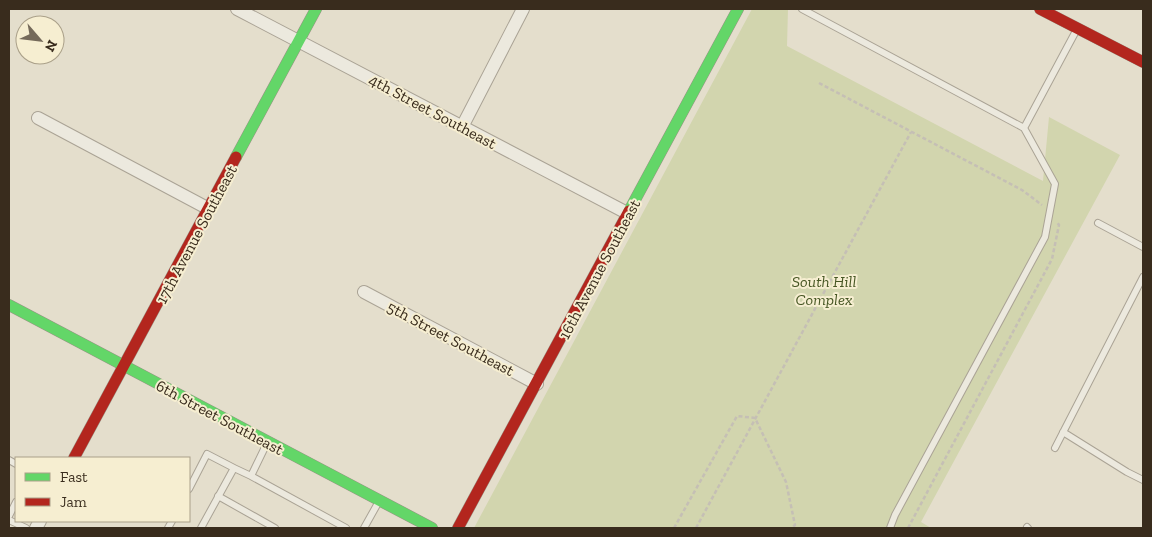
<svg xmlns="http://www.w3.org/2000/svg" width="1152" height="537" font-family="'Zilla Slab',serif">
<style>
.green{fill:#d2d5ae}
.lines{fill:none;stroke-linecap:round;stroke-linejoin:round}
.lane-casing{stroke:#aaa395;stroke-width:8}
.street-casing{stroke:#aaa395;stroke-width:14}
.fast-casing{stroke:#999285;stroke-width:12}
.jam-casing{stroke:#999285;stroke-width:12}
.path{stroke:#c5bfb5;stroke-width:2.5;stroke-dasharray:4 2.5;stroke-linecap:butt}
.lane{stroke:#ece9de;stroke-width:6}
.street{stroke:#ece9de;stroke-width:12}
.fast{stroke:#63d668;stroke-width:11}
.jam{stroke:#b3261e;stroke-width:11}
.labels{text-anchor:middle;stroke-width:4;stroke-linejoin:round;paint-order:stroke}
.street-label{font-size:16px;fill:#392c1d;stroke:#f6eed1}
.park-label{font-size:16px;font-style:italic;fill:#465623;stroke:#f6eed1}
</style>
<rect width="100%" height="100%" fill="#e4decc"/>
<!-- green -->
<path class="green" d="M752 9H788L787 46 1043 181 1049 117 1120 155 921 522 931 528H474Z"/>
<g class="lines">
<!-- lane casing -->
<g class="lane-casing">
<path id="lane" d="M802 9 1024 128 1077 29
M1098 223 1143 247
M1063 432 1127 472 1143 480
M267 443 251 476 346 528
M1055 448 1143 277
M9 460 16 464
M234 468 251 476
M189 489 207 454 234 468 201 528
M218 496 275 528
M9 516 16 502
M9 520 26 528
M1027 527 1028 528
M168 528 172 521
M364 528 378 503
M890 528 895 515 1045 237 1055 184 1024 128"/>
</g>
<!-- street casing -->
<g class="street-casing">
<path id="street" d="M237 9 629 214
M38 118 209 209
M462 127 523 9
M364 292 537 384
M36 528 40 521"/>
</g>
<!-- fast casing -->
<g class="fast-casing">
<path id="fast" d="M236 157 316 9
M629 211 738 9
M9 305 432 528"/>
</g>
<!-- jam casing -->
<g class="jam-casing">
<path id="jam" d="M1040 9 1143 62
M74 458 236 157
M458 528 629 211"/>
</g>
<!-- path -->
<path class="path" d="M819 83 1022 190 1042 205
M674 528 737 416 755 418 786 482 795 525 792 528
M696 528 911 132
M908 528 1052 259 1059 225 1057 222"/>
<!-- lane -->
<use href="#lane" class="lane"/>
<!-- street -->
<use href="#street" class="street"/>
<!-- fast -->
<use href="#fast" class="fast"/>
<!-- jam -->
<use href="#jam" class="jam"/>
</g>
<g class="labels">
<!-- street labels -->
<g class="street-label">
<text transform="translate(433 111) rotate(28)" y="6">4th Street Southeast</text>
<text transform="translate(196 234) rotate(-62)" y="6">17th Avenue Southeast</text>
<text transform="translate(599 269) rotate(-62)" y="6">16th Avenue Southeast</text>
<text transform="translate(451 338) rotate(28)" y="6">5th Street Southeast</text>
<text transform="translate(220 417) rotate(28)" y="6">6th Street Southeast</text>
</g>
<!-- park labels -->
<g class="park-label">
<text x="824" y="287">South Hill<tspan x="824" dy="18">Complex</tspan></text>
</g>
</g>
<!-- border -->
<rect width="1152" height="537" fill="none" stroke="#392c1d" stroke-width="20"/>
<!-- legend -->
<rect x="15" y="457" width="175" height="65" fill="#f6eed1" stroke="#aaa089"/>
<rect x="25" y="473" width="25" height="8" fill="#63d668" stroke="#aaa089"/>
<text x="60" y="482" font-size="15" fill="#392c1d">Fast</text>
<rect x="25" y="498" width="25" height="8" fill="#b3261e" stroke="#aaa089"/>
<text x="60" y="507" font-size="15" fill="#392c1d">Jam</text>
<!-- north arrow -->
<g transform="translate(40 40) rotate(118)"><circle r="24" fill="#f6eed1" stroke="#aaa089"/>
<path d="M0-4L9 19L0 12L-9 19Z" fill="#756a5a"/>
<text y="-8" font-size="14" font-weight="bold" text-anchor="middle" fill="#392c1d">N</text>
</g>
</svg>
